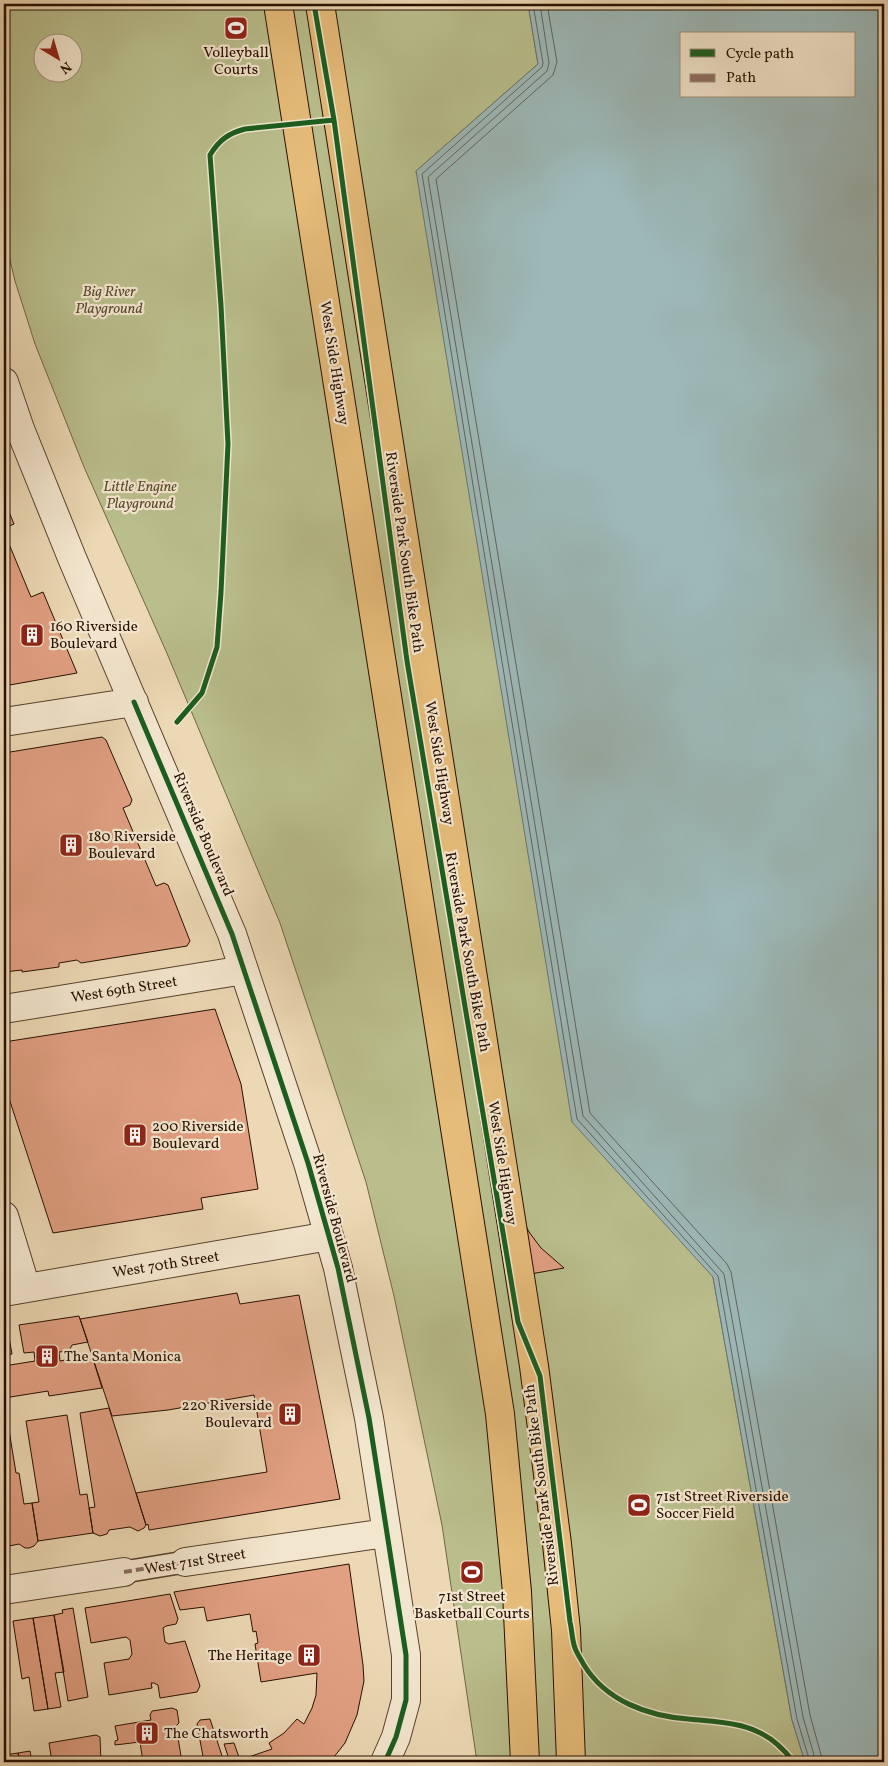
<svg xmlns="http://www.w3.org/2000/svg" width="888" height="1766" font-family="Vollkorn,serif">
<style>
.green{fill:#b9be8c;stroke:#706646;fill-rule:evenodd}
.water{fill:#9cb8b7;stroke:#6d746e;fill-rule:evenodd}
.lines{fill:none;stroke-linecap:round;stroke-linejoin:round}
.shore{stroke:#62645c;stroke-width:1}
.building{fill:#e1a082;stroke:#270f00}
.pedestrian-casing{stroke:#58412d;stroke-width:24}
.minor-casing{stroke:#58412d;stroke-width:30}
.motorway-casing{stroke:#270f00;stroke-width:30}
.pedestrian{stroke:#f3e6ce;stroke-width:21}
.minor{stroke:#f3e6ce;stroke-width:28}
.motorway{stroke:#e6bc7a;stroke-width:28}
.quiet{stroke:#8d6e63;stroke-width:4;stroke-dasharray:8 4;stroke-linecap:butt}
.cycleway-casing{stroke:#f3e6ce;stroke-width:8}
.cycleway{stroke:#1b5e20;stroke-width:5}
.labels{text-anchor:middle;stroke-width:4.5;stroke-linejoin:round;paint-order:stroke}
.poi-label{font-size:15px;fill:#270f00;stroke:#f3e6ce;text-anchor:start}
.park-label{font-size:15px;font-style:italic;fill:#5a4c31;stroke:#f3e6ce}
.street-label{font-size:15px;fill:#270f00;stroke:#f3e6ce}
</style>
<rect width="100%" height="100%" fill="#ecd8b4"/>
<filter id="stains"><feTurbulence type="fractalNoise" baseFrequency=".004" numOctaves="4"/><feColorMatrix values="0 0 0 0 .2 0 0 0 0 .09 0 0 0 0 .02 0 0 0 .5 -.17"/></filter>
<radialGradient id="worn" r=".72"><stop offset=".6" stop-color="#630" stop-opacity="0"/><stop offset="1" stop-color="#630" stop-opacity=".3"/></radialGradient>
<!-- green -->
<path class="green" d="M4 4H528L538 64 416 171 658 1056 713 1277 792 1720 805 1762H477L442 1525 394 1296 366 1182 280 923 166 651 84 467 35 344 15 281 4 235ZM42 42H72V72H42Z"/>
<!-- water -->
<path class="water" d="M528 4H884V1762H805L792 1720 713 1277 572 1122 416 171 538 64ZM682 34H854V96H682Z"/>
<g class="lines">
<!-- shore -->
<path class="shore" d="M533 4 543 63 542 67 422 174 577 1119 718 1276 797 1719 810 1762
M540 4 549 63 547 71 428 177 583 1116 724 1274 803 1717 816 1762
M547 4 557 62 553 75 436 179 590 1113 727 1264 731 1272 810 1715 823 1762"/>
</g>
<!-- building -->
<path class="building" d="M4 500 14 524 4 528Z
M4 532 31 597 43 592 77 673 4 686Z
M102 737 106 740 132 800 130 805 123 808 156 886 164 883 168 885 190 941 187 946 81 963 77 960 59 963V967L22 972V970L4 972V753Z
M215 1009 241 1084 258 1189 201 1198 203 1209 53 1233 4 1083V1042Z
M522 1218 529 1232 541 1248 564 1268 514 1277Z
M237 1293 240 1304 299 1295 340 1499 149 1530 148 1524 146 1525 136 1493 267 1472 254 1395 168 1410 112 1416 80 1319Z
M79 1316 88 1342 72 1345 69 1351 59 1352 60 1361 70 1359 74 1362 93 1359 102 1388 49 1396 48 1391 4 1398V1366L35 1361 34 1352 24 1353 19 1325Z
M7 1327 12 1354 4 1356V1328Z
M109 1408 146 1525 144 1528 138 1531 130 1527 109 1530 107 1534 100 1536 93 1533 89 1508 95 1507 80 1413Z
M67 1415 80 1495 87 1494 93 1533 38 1541 32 1503 39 1502 26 1421Z
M8 1424 16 1473H19L24 1504 32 1503 38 1541 34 1546 29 1548H25L19 1544 4 1547V1425Z
M349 1564 363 1665 364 1681 357 1715 345 1743 330 1762H230L224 1744 234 1743 240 1760 272 1749 269 1743 284 1733 297 1719 304 1724 312 1708 316 1695 317 1673 261 1682 255 1644 258 1643 256 1631 253 1632 250 1614 207 1621 204 1607 180 1610 174 1592Z
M170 1594 178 1619 176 1624 166 1626 163 1628 165 1642 169 1644 185 1641 200 1686 197 1692 160 1698 158 1685 154 1683H151L152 1688 109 1695 104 1663 129 1659 132 1654 130 1640 126 1637 91 1643 85 1608Z
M73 1608 88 1697 68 1701 54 1615 63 1613 62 1610Z
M54 1615 64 1672 55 1673 61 1707 48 1709 33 1618Z
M33 1618 48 1709 34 1711 29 1677 22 1679 13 1621Z
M172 1708 177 1710 179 1723 176 1726 182 1762H143L140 1742 115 1745V1741L118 1740 115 1726 151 1720 150 1715 152 1711Z
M210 1719 224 1762H204L197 1724 200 1720Z
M96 1735 100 1737 101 1762H52L49 1743Z
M30 1751 32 1762H20L18 1753Z
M18 1753 20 1762H4V1755Z"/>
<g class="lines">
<!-- pedestrian casing -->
<g class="pedestrian-casing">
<path id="pedestrian" d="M124 1572 185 1562"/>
</g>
<!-- minor casing -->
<g class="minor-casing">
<path id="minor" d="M4 382 20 429 72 558 232 934 308 1163 338 1268 369 1418 406 1655V1700L396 1737 385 1762
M4 722 134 702
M4 1009 244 970
M4 1216 26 1288
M4 1292 329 1236
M185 1562 386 1533
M4 1590 124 1572"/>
</g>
<!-- motorway casing -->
<g class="motorway-casing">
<path id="motorway" d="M278 4 500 1414 517 1592 525 1762
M320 4 534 1366 557 1544 566 1630 571 1762"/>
</g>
<!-- pedestrian -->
<use href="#pedestrian" class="pedestrian"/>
<!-- minor -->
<use href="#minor" class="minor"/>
<!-- motorway -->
<use href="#motorway" class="motorway"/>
<!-- quiet -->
<path class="quiet" d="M124 1572 185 1562"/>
<!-- cycleway casing -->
<g class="cycleway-casing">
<path id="cycleway" d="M314 4 334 120 407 661 518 1322 540 1376 570 1622C572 1630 572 1640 575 1648 577 1654 581 1659 584 1665 606 1701 648 1716 688 1719 720 1722 753 1722 778 1745 783 1750 790 1755 792 1762
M134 702 232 934 308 1163 338 1268 369 1418 406 1655V1700L396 1737 385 1762
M177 722 202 693 217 647 221 592 228 444 221 306 210 155C219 140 229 133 245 129L334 120"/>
</g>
<!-- cycleway -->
<use href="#cycleway" class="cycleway"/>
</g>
<!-- icons -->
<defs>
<g id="stadium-square" transform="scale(1.25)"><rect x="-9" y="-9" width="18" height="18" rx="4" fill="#8f2418" stroke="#f3e6ce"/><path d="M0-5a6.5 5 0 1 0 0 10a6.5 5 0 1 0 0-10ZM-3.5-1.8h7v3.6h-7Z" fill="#fff"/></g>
<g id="building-square" transform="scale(1.25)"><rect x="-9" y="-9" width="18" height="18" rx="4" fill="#8f2418" stroke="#f3e6ce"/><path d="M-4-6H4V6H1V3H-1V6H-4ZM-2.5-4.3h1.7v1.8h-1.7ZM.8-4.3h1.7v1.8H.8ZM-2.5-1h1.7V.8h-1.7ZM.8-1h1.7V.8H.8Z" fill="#fff"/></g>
</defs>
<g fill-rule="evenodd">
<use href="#stadium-square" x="236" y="28"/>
<use href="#building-square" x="32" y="635"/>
<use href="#building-square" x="71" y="845"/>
<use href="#building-square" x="135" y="1135"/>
<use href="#building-square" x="47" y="1356"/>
<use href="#building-square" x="290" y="1414"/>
<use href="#stadium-square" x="639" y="1505"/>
<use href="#stadium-square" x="472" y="1572"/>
<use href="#building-square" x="309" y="1655"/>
<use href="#building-square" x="147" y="1733"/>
</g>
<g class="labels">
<!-- poi labels -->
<g class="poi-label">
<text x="236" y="57" text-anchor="middle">Volleyball<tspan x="236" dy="17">Courts</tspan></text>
<text x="50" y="631">160 Riverside<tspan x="50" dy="17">Boulevard</tspan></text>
<text x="88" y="841">180 Riverside<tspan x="88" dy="17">Boulevard</tspan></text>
<text x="152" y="1131">200 Riverside<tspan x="152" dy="17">Boulevard</tspan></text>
<text x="64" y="1361">The Santa Monica</text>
<text x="272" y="1410" text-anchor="end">220 Riverside<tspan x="272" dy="17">Boulevard</tspan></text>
<text x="656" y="1501">71st Street Riverside<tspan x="656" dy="17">Soccer Field</tspan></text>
<text x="472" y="1601" text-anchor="middle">71st Street<tspan x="472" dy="17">Basketball Courts</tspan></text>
<text x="292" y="1660" text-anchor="end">The Heritage</text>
<text x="164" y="1738">The Chatsworth</text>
</g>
<!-- park labels -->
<g class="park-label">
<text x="109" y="296">Big River<tspan x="109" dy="17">Playground</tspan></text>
<text x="140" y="491">Little Engine<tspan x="140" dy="17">Playground</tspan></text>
</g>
<!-- street labels -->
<g class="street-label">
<text transform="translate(335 363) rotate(81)" y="5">West Side Highway</text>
<text transform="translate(405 552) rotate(82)" y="5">Riverside Park South Bike Path</text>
<text transform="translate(440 763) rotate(81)" y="5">West Side Highway</text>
<text transform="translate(204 834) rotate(67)" y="5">Riverside Boulevard</text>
<text transform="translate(468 952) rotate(80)" y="5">Riverside Park South Bike Path</text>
<text transform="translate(124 989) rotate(-9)" y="5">West 69th Street</text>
<text transform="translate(503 1163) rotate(81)" y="5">West Side Highway</text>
<text transform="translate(335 1218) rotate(75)" y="5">Riverside Boulevard</text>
<text transform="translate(166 1264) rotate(-9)" y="5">West 70th Street</text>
<text transform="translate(541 1485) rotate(-97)" y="5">Riverside Park South Bike Path</text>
<text transform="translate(195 1561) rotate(-9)" y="5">West 71st Street</text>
</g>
</g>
<!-- margin -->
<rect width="888" height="1766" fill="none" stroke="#ecd8b4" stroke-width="20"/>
<rect x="5" y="5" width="878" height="1756" fill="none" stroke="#270f00" stroke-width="2.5"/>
<rect x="10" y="10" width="868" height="1746" fill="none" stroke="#270f00"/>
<!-- legend -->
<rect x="680" y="32" width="175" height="65" fill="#f3e6ce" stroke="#a1907c"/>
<rect x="690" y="49" width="25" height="8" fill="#1b5e20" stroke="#a1907c"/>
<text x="726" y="58" font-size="15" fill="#270f00">Cycle path</text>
<rect x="690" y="74" width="25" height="8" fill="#8d6e63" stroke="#a1907c"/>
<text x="726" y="82" font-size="15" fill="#270f00">Path</text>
<!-- north arrow -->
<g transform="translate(58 58) rotate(142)"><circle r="24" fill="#f3e6ce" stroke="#a1907c"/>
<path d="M0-4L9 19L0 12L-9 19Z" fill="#8f2418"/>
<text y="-8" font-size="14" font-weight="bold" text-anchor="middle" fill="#270f00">N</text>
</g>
<rect width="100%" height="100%" filter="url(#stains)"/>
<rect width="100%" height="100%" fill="url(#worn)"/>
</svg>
